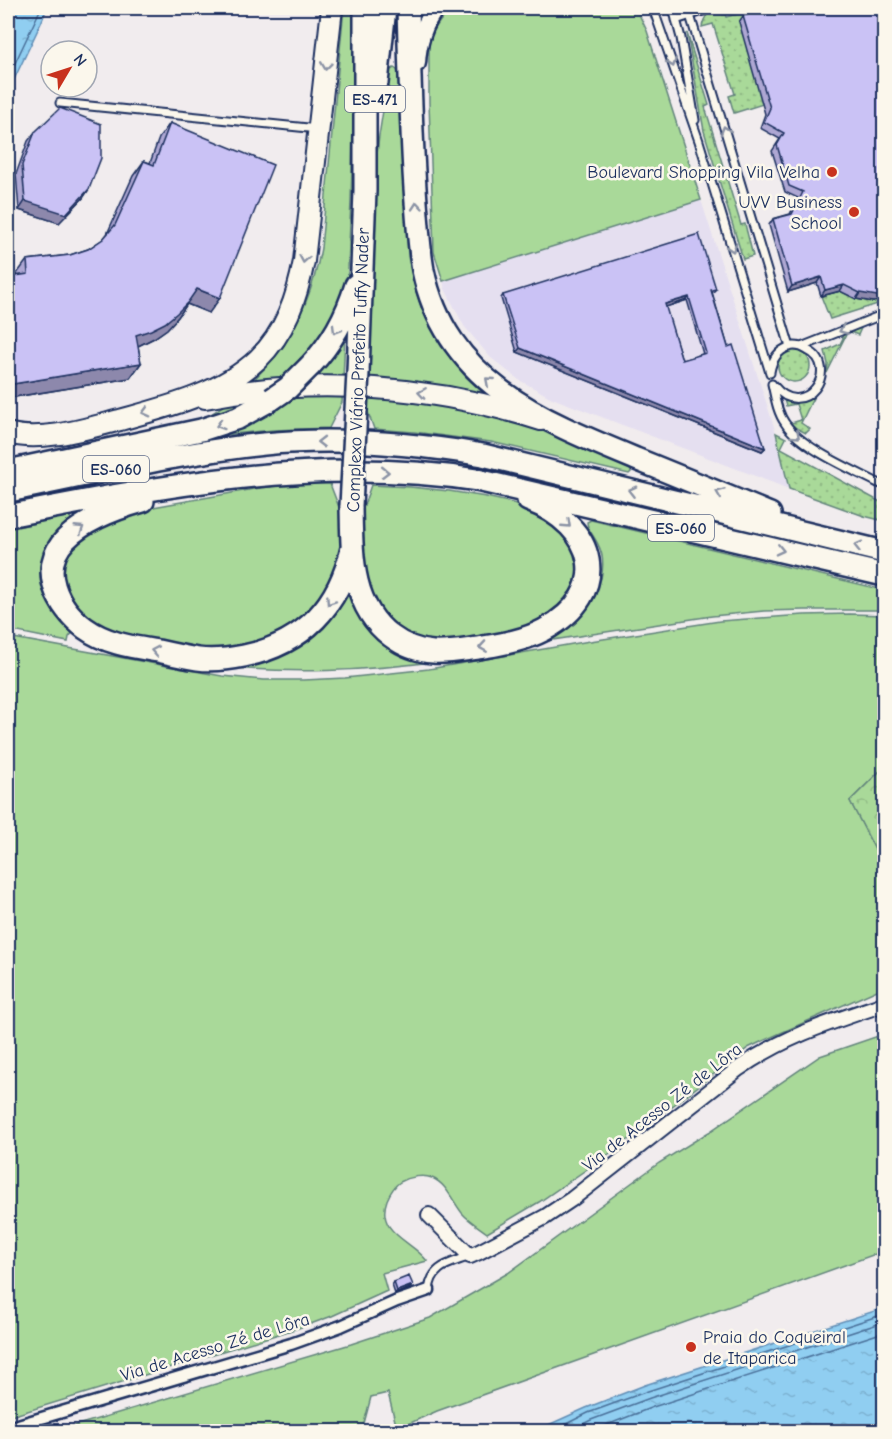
<svg xmlns="http://www.w3.org/2000/svg" width="892" height="1439" font-family="'Comic Neue',sans-serif">
<style>
.built{fill:#e5dff0}
.grass{fill:#a9d999;stroke:#62847c;stroke-width:1.5}
.forest{fill:url(#forest-crowns);stroke:#62847c;stroke-width:1.5}
.garden{fill:url(#garden-dots);stroke:#62847c;stroke-width:1.5}
.water{fill:url(#water-ripples);stroke:#618eb6;stroke-width:1.5}
.lines{fill:none;stroke-linecap:round;stroke-linejoin:round}
.shore{stroke:#4a6f99;stroke-width:1.5}
.service-casing{stroke:#1b2f5e;stroke-width:11}
.pedestrian-casing{stroke:#1b2f5e;stroke-width:15}
.minor-casing{stroke:#1b2f5e;stroke-width:18}
.tertiary-casing{stroke:#1b2f5e;stroke-width:21}
.secondary-casing{stroke:#1b2f5e;stroke-width:24}
.primary-casing{stroke:#1b2f5e;stroke-width:26}
.service{stroke:#fbf7ec;stroke-width:7}
.pedestrian{stroke:#fbf7ec;stroke-width:10}
.minor{stroke:#fbf7ec;stroke-width:14}
.tertiary{stroke:#fbf7ec;stroke-width:16}
.secondary{stroke:#fbf7ec;stroke-width:20}
.primary{stroke:#fbf7ec;stroke-width:21}
.primary-bridge-casing{stroke:#1b2f5e;stroke-width:26;stroke-linecap:butt}
.primary-bridge{stroke:#fbf7ec;stroke-width:21}
.wall{fill:#aea7d3;stroke:#1b2f5e;stroke-width:1.5;fill-rule:evenodd}
.shaded-wall{fill:#8d88ac;stroke:#1b2f5e;stroke-width:1.5}
.building{fill:#cac2f5;stroke:#1b2f5e;stroke-width:1.5;fill-rule:evenodd}
.oneway{stroke:#8b93a5}
.poi-dot{fill:#c8321e;stroke:#fbf7ec;stroke-width:2}
.labels{text-anchor:middle;stroke-width:5;stroke-linejoin:round;paint-order:stroke}
.shield{fill:#fbf7ec;stroke:#5e6b89;stroke-width:1.5}
.shield-label{font-size:16px;font-weight:bold;fill:#1b2f5e}
.poi-label{font-size:18px;fill:#1b2f5e;stroke:#fbf7ec;text-anchor:end}
.street-label{font-size:18px;fill:#1b2f5e;stroke:#fbf7ec}
</style>
<defs>
<pattern id="forest-crowns" width="20" height="18" patternUnits="userSpaceOnUse" patternTransform="scale(1.5)"><rect width="20" height="18" fill="#a9d999"/><path d="M2 6a3 3 0 1 1 6 0M12 15a3 3 0 1 1 6 0" fill="none" stroke="#91bb86"/></pattern>
<pattern id="garden-dots" width="8" height="8" patternUnits="userSpaceOnUse" patternTransform="scale(1.5)"><rect width="8" height="8" fill="#a9d999"/><path d="M2 2h.1M6 6h.1" fill="none" stroke="#91bb86" stroke-width="1.8" stroke-linecap="round"/></pattern>
<pattern id="water-ripples" width="26" height="14" patternUnits="userSpaceOnUse" patternTransform="scale(1.5)"><rect width="26" height="14" fill="#90cef1"/><path d="M2 4q2-2 4 0t4 0M15 11q2-2 4 0t4 0" fill="none" stroke="#7cb1d1"/></pattern>
</defs>
<rect width="100%" height="100%" fill="#f1ecee"/>
<filter id="ink" filterUnits="userSpaceOnUse"><feTurbulence type="fractalNoise" baseFrequency=".0167" numOctaves="2"/><feDisplacementMap in="SourceGraphic" scale="12" xChannelSelector="R" yChannelSelector="G"/><feConvolveMatrix kernelMatrix="1 2 1 2 8 2 1 2 1" color-interpolation-filters="sRGB"/></filter>
<g filter="url(#ink)">
<!-- built -->
<path class="built" d="M701 200 776 433 789 489 552 398 519 380 490 357 464 326 445 289 443 281Z"/>
<!-- grass -->
<path class="grass" d="M344 8H356L351 201 342 402 329 428 274 430 212 436 199 422C267 380 307 327 321 248Z
M454 8H636L647 31 701 200 443 281 434 252 429 102V45L432 33 440 21Z
M394 68 397 70 398 73 408 257 416 291 422 310 441 346 466 377 483 393 502 408 522 420 630 469 631 472 629 474 491 442 414 432 374 429 364 401 376 164 379 136 389 73V71Z
M310 483 330 484 340 510 342 546 339 560 330 585 301 621 261 645 210 651 118 636 81 615 61 584 63 560 73 545 92 531 142 509 260 488Z
M371 485 410 487 449 491 486 497 534 508 570 538 581 571 571 601 527 629 443 645 401 635 370 599 362 545 363 508Z
M68 516 70 517 72 521C65 531 57 541 50 551 48 555 44 559 42 563 33 590 56 615 73 632L69 637 68 642 8 630V529Z
M591 520 884 590V610H805L764 611 712 616 533 643C547 636 563 629 575 619 592 606 606 579 602 556 601 550 598 544 595 539 592 533 587 529 587 522Z
M347 594 353 598 359 614 366 626 384 643 446 660C364 672 291 674 208 666H227L343 595Z
M850 614 884 615V767L850 801 884 867V987L765 1040 748 1048 619 1147 539 1202 487 1233C479 1227 469 1221 462 1213 453 1202 446 1183 432 1178 423 1174 409 1177 400 1182 394 1186 390 1193 387 1200 375 1233 413 1241 427 1261L382 1273 387 1291 332 1316 308 1325 8 1417V637L222 676 264 680H304L345 678 429 669 584 642 720 621 804 615Z
M884 1034V1251L437 1411 397 1429 388 1393 371 1397 362 1431H57L351 1344 430 1318 508 1273 659 1163 709 1132 820 1056Z"/>
<!-- forest -->
<path class="forest" d="M884 767V867L850 801Z"/>
<!-- garden -->
<path class="garden" d="M723 8 726 17 757 8H785L763 104 734 113 729 96 735 94 713 24 702 27C704 14 711 11 723 8Z
M687 33 709 105 705 107 741 225 745 224 753 256 743 259 704 131Z
M840 291C855 299 867 303 884 300V302L830 319 821 296Z
M862 326 858 335 848 331 827 373 828 364 825 351 840 344 843 338 841 332Z
M778 366a16 16 0 1 1 32 0a16 16 0 1 1-32 0Z
M817 390 801 423 810 429 806 433 796 428 791 423 801 420 796 404 786 406 784 400C797 402 806 397 817 390Z
M776 433 786 438 781 448 884 504V521L864 516 789 489Z"/>
<!-- water -->
<path class="water" d="M8 8H47L41 23 8 92Z
M884 1308V1431H535L586 1408 645 1385Z"/>
<g class="lines">
<!-- shore -->
<path class="shore" d="M8 78 41 8
M550 1432 588 1413 648 1391 884 1314
M567 1432 591 1420 650 1398 884 1322
M589 1432 653 1407 884 1332"/>
<!-- service casing -->
<g class="service-casing">
<path id="service" d="M653 8 699 141 770 373
M673 8 681 38 695 120
M690 15 790 347
M676 20 712 8
M60 103 318 129
M801 347 884 314
M770 372C772 360 777 351 789 347 795 345 802 347 807 350 843 367 804 423 774 386
M772 384C775 397 777 412 785 423 801 448 851 469 878 483L884 485
M429 1290C432 1265 450 1264 470 1256"/>
</g>
<!-- pedestrian casing -->
<g class="pedestrian-casing">
<path id="pedestrian" d="M8 1428 291 1344 341 1326 397 1301 429 1290"/>
</g>
<!-- minor casing -->
<g class="minor-casing">
<path id="minor" d="M429 1215 470 1256 479 1252 545 1217 572 1199 738 1069C785 1036 831 1022 884 1004"/>
</g>
<!-- tertiary casing -->
<g class="tertiary-casing">
<path id="tertiary" d="M417 63C418 42 423 25 436 8"/>
</g>
<!-- secondary casing -->
<g class="secondary-casing">
<path id="secondary" d="M205 398C316 376 434 386 541 420
M8 433C41 443 88 428 120 420 167 407 221 394 258 359 285 333 297 298 304 261L332 8"/>
</g>
<!-- primary casing -->
<g class="primary-casing">
<path id="primary" d="M408 8C410 72 411 138 416 202 418 225 419 248 423 270 446 382 541 420 636 459 681 477 726 496 770 514
M377 83 385 8
M310 366C331 344 347 315 356 285
M358 372 365 191V8
M8 471 201 430 238 418 272 399
M8 491C93 474 178 453 264 444 338 437 411 443 483 455L884 552
M143 501C118 508 85 520 66 539 37 568 58 608 85 628 107 644 133 647 158 651 171 654 185 657 198 659 213 661 229 659 244 656 303 644 339 606 352 548
M351 506C352 552 350 605 391 636 403 645 418 651 433 652 448 653 463 650 478 648 501 644 523 641 544 630 614 592 597 526 528 500
M8 516C161 486 321 455 477 480L884 575"/>
</g>
<!-- service -->
<use href="#service" class="service"/>
<!-- pedestrian -->
<use href="#pedestrian" class="pedestrian"/>
<!-- minor -->
<use href="#minor" class="minor"/>
<!-- tertiary -->
<use href="#tertiary" class="tertiary"/>
<!-- secondary -->
<use href="#secondary" class="secondary"/>
<!-- primary -->
<use href="#primary" class="primary"/>
<!-- primary-bridge casing -->
<g class="primary-bridge-casing">
<path id="primary-bridge" d="M272 399 288 388 310 366
M351 506 358 372"/>
</g>
<!-- primary-bridge -->
<use href="#primary-bridge" class="primary-bridge"/>
</g>
<!-- wall -->
<path class="wall" d="M743 16 873 302 856 299 840 291 821 296 817 283 788 292 769 225 773 219 790 214 798 198 785 192 772 151 780 139 760 128 765 114 739 22Z
M170 123 209 313 187 304 178 317 167 329 154 338 138 346 141 363 130 378 8 398V277L16 275 27 260 70 255 88 249 103 239 107 234 133 176 144 161 150 163 159 138Z
M35 132 89 189 83 198 59 223 19 210 16 174 28 141Z
M716 289 713 292H712L728 347 765 448 762 451 517 352 501 298 503 295ZM687 300 703 354 682 360 665 307Z
M394 1282 413 1285 410 1288 395 1294 392 1285Z"/>
<!-- shaded-wall -->
<path class="shaded-wall" d="M89 189 83 198 59 223 19 210 25 201Z
M821 277 817 283 788 292 792 286Z
M844 285 840 291 821 296 825 290Z
M197 289 220 298 209 313 187 304 178 317 167 329 154 338 140 345 125 351 136 335Z
M860 293 885 295V300L873 302 856 299Z
M689 297 687 300 663 308 665 304Z
M520 348 765 448 762 451 517 352Z
M141 363 130 378 8 398V391L13 384Z
M413 1285 410 1288 395 1294 397 1291Z"/>
<!-- building -->
<path class="building" d="M770 8H885V295L877 296 860 293 844 285 825 290 821 277 792 286 773 219 792 214 803 192 789 186 777 145 784 133 764 122 770 108 743 16Z
M60 108 101 124V158L89 189 66 214 25 201 22 165 35 132Z
M170 123 273 165 220 298 197 289 188 302 177 313 165 323 151 330 136 335 141 363 13 384 10 366 8 365V277L28 274 27 260 70 255 88 249 103 239 115 225 144 161 154 165Z
M699 234 716 289 711 290 728 347 733 345 765 448 520 348 503 295ZM689 297 706 353 682 360 665 304Z
M409 1276 413 1285 397 1291 394 1282Z"/>
<!-- one-way arrows -->
<defs><path id="oneway-chevron" d="M-2-3.5L2.5 0L-2 3.5" fill="none" stroke-width="1.6" stroke-linecap="round" stroke-linejoin="round" transform="scale(1.5)"/></defs>
<g class="oneway">
<use href="#oneway-chevron" transform="translate(672 63) rotate(71)"/>
<use href="#oneway-chevron" transform="translate(326 66) rotate(97)"/>
<use href="#oneway-chevron" transform="translate(725 130) rotate(-107)"/>
<use href="#oneway-chevron" transform="translate(417 206) rotate(-95)"/>
<use href="#oneway-chevron" transform="translate(732 248) rotate(73)"/>
<use href="#oneway-chevron" transform="translate(304 259) rotate(100)"/>
<use href="#oneway-chevron" transform="translate(336 330) rotate(120)"/>
<use href="#oneway-chevron" transform="translate(843 330) rotate(158)"/>
<use href="#oneway-chevron" transform="translate(489 381) rotate(-139)"/>
<use href="#oneway-chevron" transform="translate(422 393) rotate(-172)"/>
<use href="#oneway-chevron" transform="translate(146 412) rotate(165)"/>
<use href="#oneway-chevron" transform="translate(220 425) rotate(162)"/>
<use href="#oneway-chevron" transform="translate(796 435) rotate(42)"/>
<use href="#oneway-chevron" transform="translate(321 442) rotate(180)"/>
<use href="#oneway-chevron" transform="translate(385 472) rotate(1)"/>
<use href="#oneway-chevron" transform="translate(632 491) rotate(-166)"/>
<use href="#oneway-chevron" transform="translate(720 493) rotate(-158)"/>
<use href="#oneway-chevron" transform="translate(567 524) rotate(43)"/>
<use href="#oneway-chevron" transform="translate(80 529) rotate(-33)"/>
<use href="#oneway-chevron" transform="translate(858 546) rotate(-166)"/>
<use href="#oneway-chevron" transform="translate(780 550) rotate(13)"/>
<use href="#oneway-chevron" transform="translate(330 601) rotate(124)"/>
<use href="#oneway-chevron" transform="translate(483 647) rotate(171)"/>
<use href="#oneway-chevron" transform="translate(155 651) rotate(-169)"/>
</g>
</g>
<!-- markers -->
<g class="poi-dot">
<circle cx="832" cy="172" r="6"/>
<circle cx="854" cy="212" r="6"/>
<circle cx="691" cy="1347" r="6"/>
</g>
<g class="labels">
<!-- shield labels -->
<g class="shield">
<rect x="345" y="86" width="60" height="26" rx="4.5"/>
<rect x="83" y="456" width="66" height="26" rx="4.5"/>
<rect x="648" y="515" width="66" height="26" rx="4.5"/>
</g>
<g class="shield-label">
<text x="375" y="105">ES-471</text>
<text x="116" y="475">ES-060</text>
<text x="681" y="534">ES-060</text>
</g>
<!-- poi labels -->
<g class="poi-label">
<text x="820" y="178">Boulevard Shopping Vila Velha</text>
<text x="842" y="208">UVV Business<tspan x="842" dy="21">School</tspan></text>
<text x="703" y="1343" text-anchor="start">Praia do Coqueiral<tspan x="703" dy="21">de Itaparica</tspan></text>
</g>
<!-- street labels -->
<g class="street-label">
<text transform="translate(358 370) rotate(-88)" y="6">Complexo Viário Prefeito Tuffy Nader</text>
<text transform="translate(662 1107) rotate(-38)" y="6">Via de Acesso Zé de Lôra</text>
<text transform="translate(215 1347) rotate(-17)" y="6">Via de Acesso Zé de Lôra</text>
</g>
</g>
<!-- margin -->
<rect width="892" height="1439" fill="none" stroke="#fbf7ec" stroke-width="30"/>
<rect x="15" y="15" width="862" height="1409" fill="none" stroke="#1b2f5e" stroke-width="2" filter="url(#ink)"/>
<!-- north arrow -->
<g transform="translate(69 69) rotate(51)"><circle r="28" fill="#fbf7ec" stroke="#a1a7b3" stroke-width="1.5"/>
<path d="M0-4.5L10 22L0 15L-10 22Z" fill="#c8321e"/>
<text y="-9" font-size="16" font-weight="bold" text-anchor="middle" fill="#1b2f5e">N</text>
</g>
</svg>
